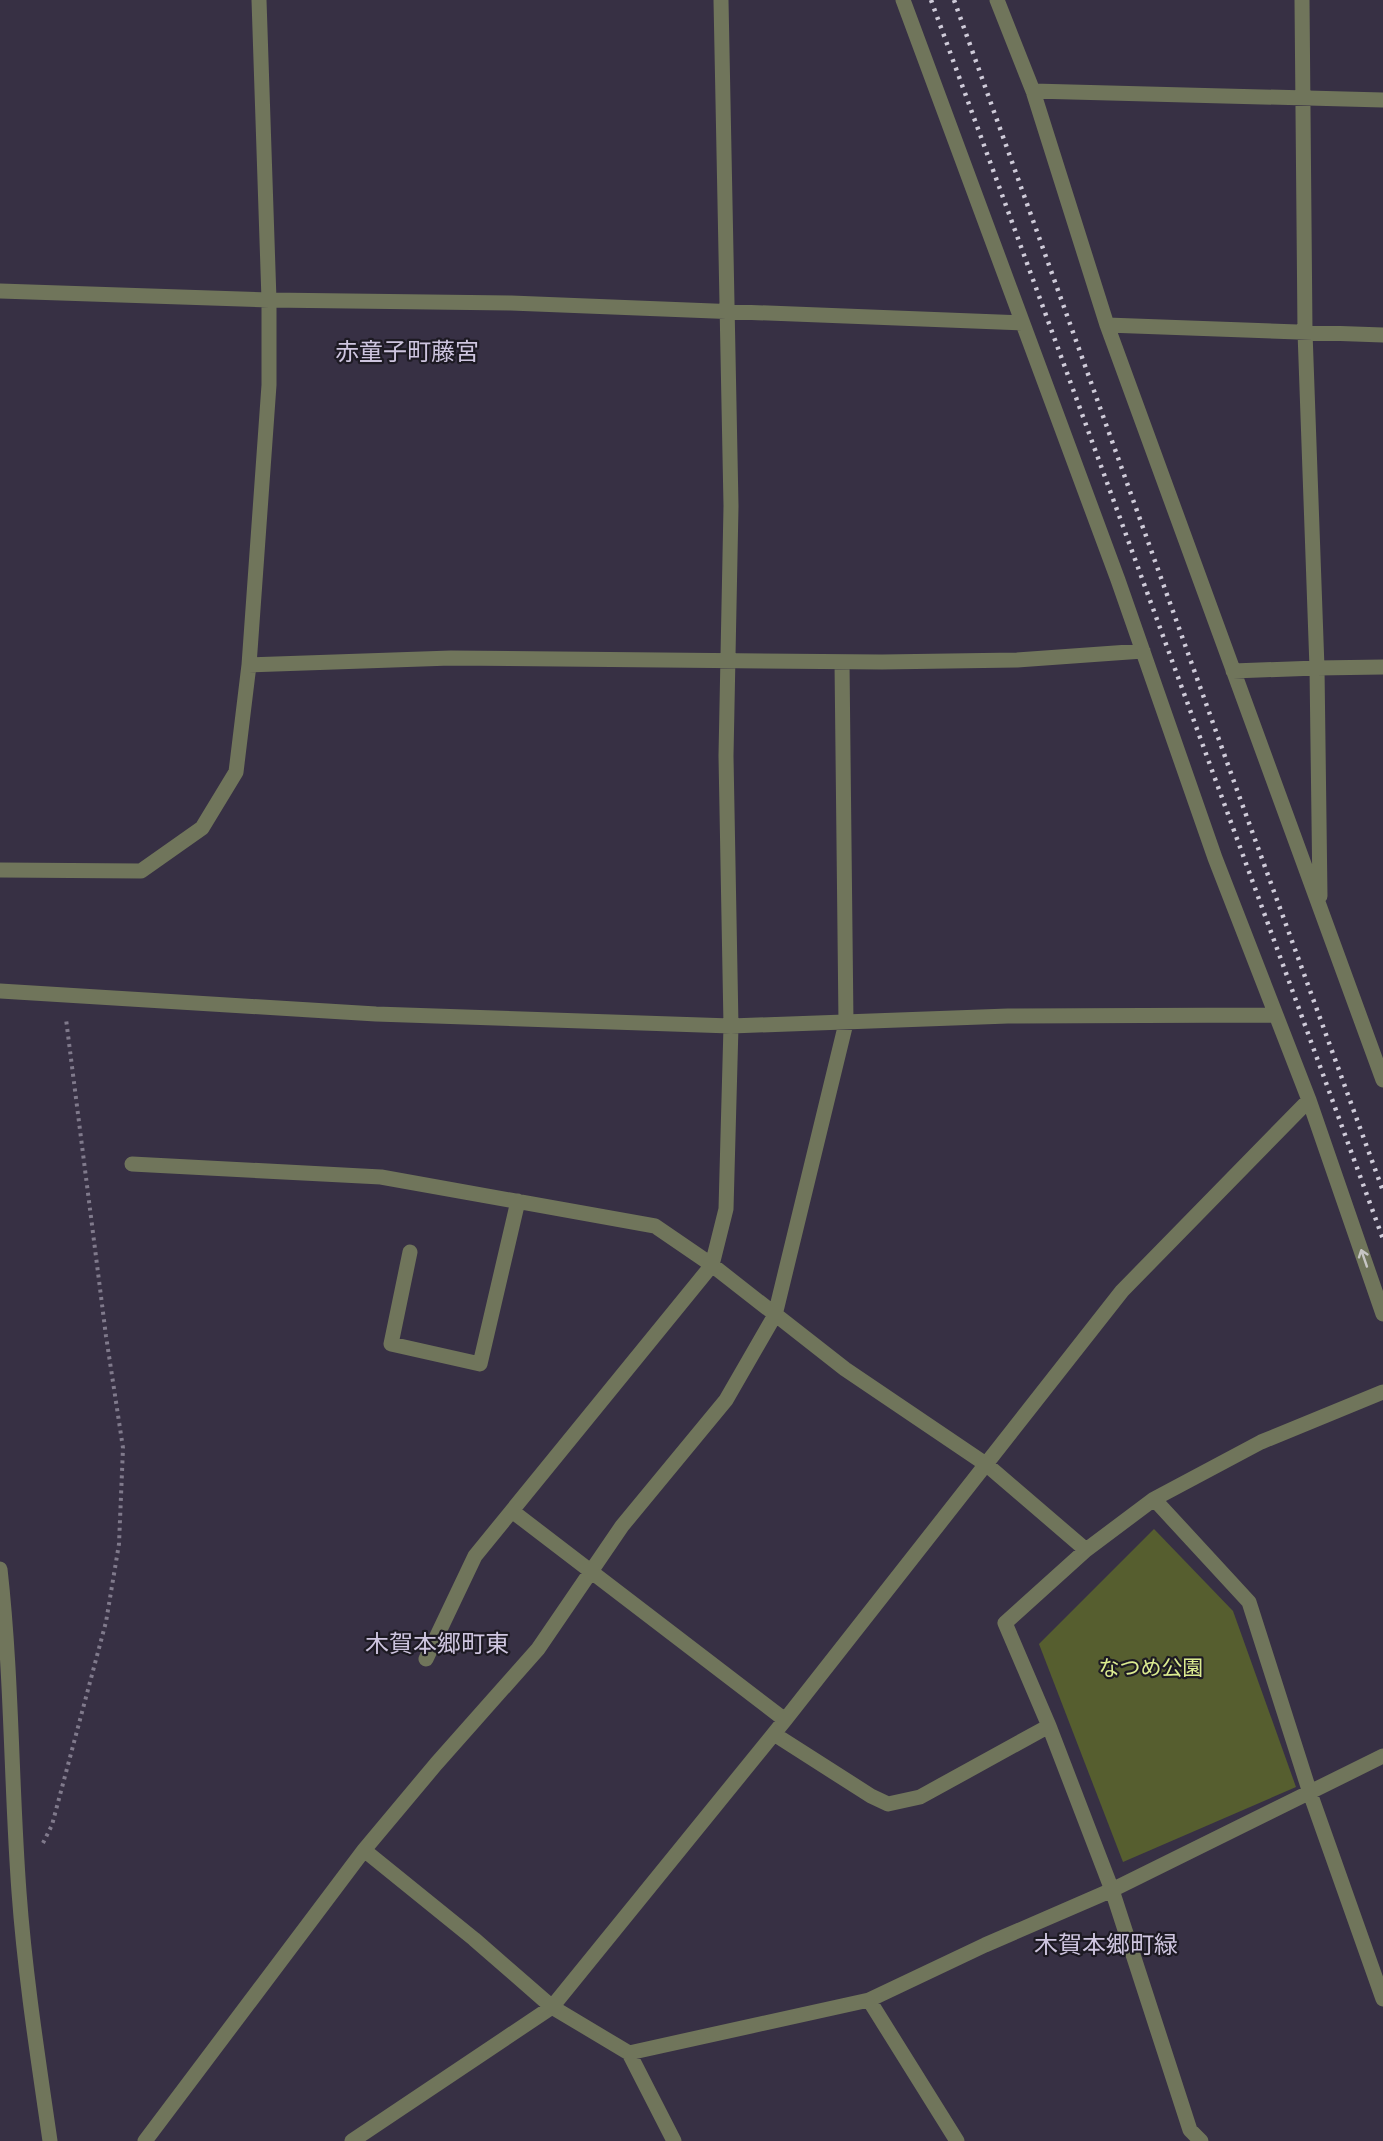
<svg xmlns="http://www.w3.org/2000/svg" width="1383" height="2141" font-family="'Work Sans','Noto Sans JP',sans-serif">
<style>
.green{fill:#565e2f}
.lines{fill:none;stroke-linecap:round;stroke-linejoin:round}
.path{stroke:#807a8c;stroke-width:4;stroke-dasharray:3 4.5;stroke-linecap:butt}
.street{stroke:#70755b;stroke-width:15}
.rail{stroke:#cfcbd9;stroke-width:4.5;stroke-dasharray:3 6;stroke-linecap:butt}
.oneway{stroke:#c6c5c4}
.labels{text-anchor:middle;stroke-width:4.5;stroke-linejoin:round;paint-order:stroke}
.park-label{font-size:21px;fill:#dcec90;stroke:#1d1a23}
.quarter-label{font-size:24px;fill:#cec5df;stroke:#1d1a23}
</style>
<rect width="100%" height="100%" fill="#373044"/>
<!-- green -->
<path class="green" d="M1154 1529 1233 1611 1296 1787 1123 1862 1039 1644Z"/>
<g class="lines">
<!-- path -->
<path class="path" d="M43 1843 52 1825 106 1622 119 1544 123 1448 106 1336 66 1019"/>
<!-- street -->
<path class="street" d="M721 0 731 506 726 756 731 1026 726 1209 712 1265 845 1369 987 1465 1086 1550
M903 0 1118 580 1215 858 1309 1100 1383 1314
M997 0 1033 91 1107 325 1383 1080
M1302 0 1305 332 1317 668 1383 667
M1033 91 1383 100
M0 291 269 300 511 303 1022 323
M1107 325 1383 335
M249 665 451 658 882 662 1017 660 1143 651
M1233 671 1317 668 1320 896
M0 870 141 871 202 828 236 772 249 665 269 385V300L259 0
M0 991 376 1014 731 1026 1008 1016 1275 1015
M132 1164 381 1177 655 1226 712 1265 475 1556 426 1659
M410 1252 391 1344 480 1364 518 1201
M1154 1499 1261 1442 1383 1392
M512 1511 785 1720
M0 1569C12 1676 11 1784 19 1892 25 1975 38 2058 50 2141
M774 1734 871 1796 888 1804 920 1797 1049 1726
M364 1850 474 1939 552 2007 629 2053 674 2141
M869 2000 957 2141
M629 2053 869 2000 985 1945 1112 1890 1383 1756
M145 2141 364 1850 436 1764 538 1649 622 1526 726 1400 775 1315 846 1023 842 662
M352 2141 552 2007 785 1720 1122 1291 1309 1100
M1201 2141 1190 2130 1112 1890 1049 1726 1005 1623 1086 1550 1154 1499 1249 1602 1310 1793 1383 1999"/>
<!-- rail -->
<path class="rail" d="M931 0 1383 1239
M954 0 1237 790 1383 1191"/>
</g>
<!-- one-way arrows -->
<defs><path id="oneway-shaft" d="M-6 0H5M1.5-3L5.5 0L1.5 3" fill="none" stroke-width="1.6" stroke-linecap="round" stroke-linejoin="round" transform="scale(1.5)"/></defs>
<use class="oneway" href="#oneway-shaft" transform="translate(1364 1258) rotate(-109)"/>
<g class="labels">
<!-- park labels -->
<g class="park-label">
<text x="1151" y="1675">なつめ公園</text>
</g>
<!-- quarter labels -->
<g class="quarter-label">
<text x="407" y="360">赤童子町藤宮</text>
<text x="437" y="1652">木賀本郷町東</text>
<text x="1106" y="1953">木賀本郷町緑</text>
</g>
</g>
</svg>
